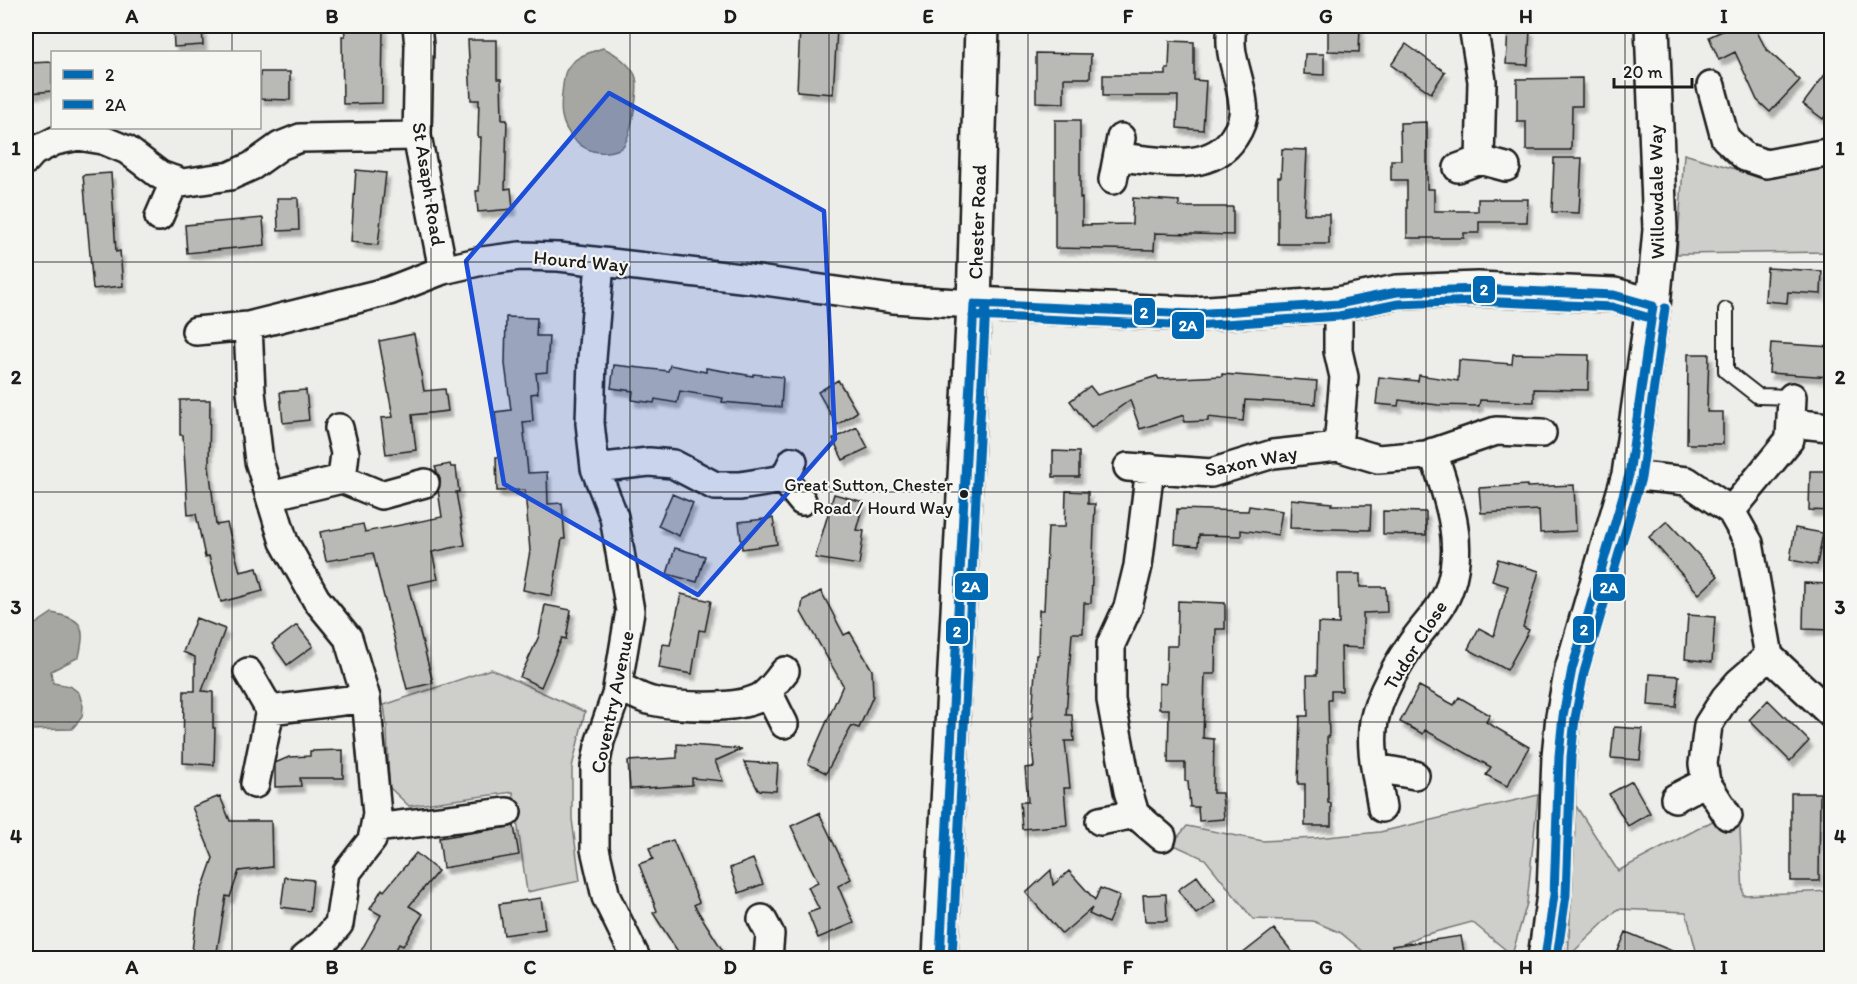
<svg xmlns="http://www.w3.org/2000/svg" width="1857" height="984" font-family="Itim,sans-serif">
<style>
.green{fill:#cececb;stroke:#757574;stroke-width:1.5}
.water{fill:#a6a6a3;stroke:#6f6f6d;stroke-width:1.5}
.building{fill:#b9b9b6;stroke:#1c1c1c;stroke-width:1.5;filter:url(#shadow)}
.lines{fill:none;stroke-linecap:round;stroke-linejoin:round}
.lane-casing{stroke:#1c1c1c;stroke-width:18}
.street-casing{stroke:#1c1c1c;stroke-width:32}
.secondary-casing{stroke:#1c1c1c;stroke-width:38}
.primary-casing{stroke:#1c1c1c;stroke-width:38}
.lane{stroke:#f6f6f2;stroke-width:14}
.street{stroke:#f6f6f2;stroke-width:27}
.secondary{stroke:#f6f6f2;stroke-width:33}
.primary{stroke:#f6f6f2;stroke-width:33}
.bus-1-casing{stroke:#f6f6f2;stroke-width:14}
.bus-2-casing{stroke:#f6f6f2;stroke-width:14}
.bus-1{stroke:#0069b4;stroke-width:9}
.bus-2{stroke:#0069b4;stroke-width:9}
.marked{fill:#1d4ed8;fill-opacity:0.2;stroke:#1d4ed8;stroke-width:4.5;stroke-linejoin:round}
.grid{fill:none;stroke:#1c1c1c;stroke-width:1.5;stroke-opacity:0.55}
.bus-dot{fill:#1c1c1c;stroke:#f6f6f2;stroke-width:2}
.labels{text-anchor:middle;stroke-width:4.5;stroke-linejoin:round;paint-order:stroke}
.bus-label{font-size:18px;fill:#1c1c1c;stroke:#f6f6f2;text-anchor:end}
.street-label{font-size:20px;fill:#1c1c1c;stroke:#f6f6f2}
.line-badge{stroke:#f6f6f2;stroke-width:2}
.badge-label{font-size:16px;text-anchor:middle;font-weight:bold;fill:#fff}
.neatline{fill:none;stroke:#1c1c1c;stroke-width:2}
.grid-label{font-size:20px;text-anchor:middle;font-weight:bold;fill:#1c1c1c}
</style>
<defs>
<filter id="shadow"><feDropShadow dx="3.5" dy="6" stdDeviation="1.5" flood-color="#0004"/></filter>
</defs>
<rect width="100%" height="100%" fill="#edede9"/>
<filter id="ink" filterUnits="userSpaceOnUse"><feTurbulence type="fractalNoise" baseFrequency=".0167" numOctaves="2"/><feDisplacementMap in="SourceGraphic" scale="12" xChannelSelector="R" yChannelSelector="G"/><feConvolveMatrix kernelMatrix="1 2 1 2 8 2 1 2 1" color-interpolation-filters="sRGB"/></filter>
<g filter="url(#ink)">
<!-- green -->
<path class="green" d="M1684 154 1735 169 1788 170 1831 155V252L1677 254Z
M491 669 585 712 572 767V819L580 881 527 892 513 792 409 806 389 787 387 727 384 705Z
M1538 795 1527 903 1512 955 1472 922 1420 936 1375 958H1371L1341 933 1313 921 1253 919 1205 859 1172 844 1187 826 1263 841 1316 838 1380 832Z
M1576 806 1618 871 1739 807 1743 895 1831 891V958H1698L1686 912 1618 909 1568 957Z"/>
<!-- water -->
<path class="water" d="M603 48C614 52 633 66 636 78 639 90 631 141 621 148 616 151 605 153 599 152 581 151 565 133 562 116 560 107 562 94 563 85 564 80 564 75 566 71 574 56 589 53 603 48Z
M52 613C83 619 86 626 79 657L51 671 53 683 70 686 79 693 83 706 82 717 72 729 26 730V640L34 625Z"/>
<!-- building -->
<path class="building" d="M173 26H202L203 45 174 47Z
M344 26H383L382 103 343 104 342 36H345Z
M1328 26H1360L1359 52 1328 51Z
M1733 26H1754L1766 49 1800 80 1770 112 1757 100 1735 52 1719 60 1709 37Z
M800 27 837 29 833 94 797 91Z
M1508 29 1530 30 1528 65 1506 64Z
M468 40H497V79H501L502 120H507L505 189 511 188 513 209 478 212 476 191H479L481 137H478L479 100H471Z
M1170 41 1194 42V80L1206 81 1203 130 1177 128 1178 96H1103V75H1166V69H1169Z
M1406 44 1445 72 1431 93 1391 65Z
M1036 53 1091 54 1090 78H1064V103L1036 102Z
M1305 54H1324V75L1304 74Z
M52 62V91L30 93 28 63Z
M1832 65V107L1823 119 1803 104Z
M260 72H290V100L260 99Z
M1582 78V106H1572L1571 150H1526V122H1517V79Z
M1055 120H1080V198H1082V225L1132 224 1133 198 1179 201V207H1233V235L1155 233 1154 250 1055 248Z
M1427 122V189H1434V211H1478V199H1528L1527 222H1479V233H1464V238H1407V180H1391V160H1401L1400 123Z
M1282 149 1307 150 1304 214H1329V244H1278V177H1281Z
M1554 158H1582L1579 213 1552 212Z
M356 170 386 173 378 245 351 242Z
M111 173 116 252 120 251 123 286 93 289 83 175Z
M277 198H298L299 230 278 231Z
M263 218 265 245 187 253 185 225Z
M1767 268 1822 271 1821 294 1788 292 1787 303 1765 301Z
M506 317 537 318 536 336H549L547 372 536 373 538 393 531 394 533 421 523 422 528 473 547 472 548 504 562 503 565 539H562L552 596 523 590 530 551 525 490 497 491 496 457H500L495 412 511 410 505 364Z
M414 334 424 391 445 389 448 411 412 415 416 450 386 454 381 418 393 417 379 341Z
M1771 343 1832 347V377L1769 373Z
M1513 354 1589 355 1588 390 1534 389V402L1480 400 1479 406 1438 405 1399 400 1398 406 1376 404 1379 377 1418 381 1419 375 1458 381 1459 360 1512 364Z
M1688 354H1709L1707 412H1723V444H1687Z
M614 365 668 371 670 365 706 372V368L753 376V374L783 377 781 407 722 402 723 398 680 391 677 403 655 399 654 403 632 400 633 391 611 388Z
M1222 374 1317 381 1315 404 1245 400 1243 421 1208 417V421L1184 422V415L1140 429 1130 400 1091 428 1070 401 1090 386 1097 395 1157 376 1159 379 1222 376Z
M838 380 857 412 837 425 818 392Z
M306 390 309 420 283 423 280 392Z
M180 400H210L209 466 216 525 227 523 240 572 257 568 263 591 221 602 209 556 205 557 196 514 188 515 183 435H180Z
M857 427 868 448 843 460 833 439Z
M1053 451 1079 452V477H1053Z
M450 464 451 467H456L459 492H456L465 545 432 552 438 579 408 585 433 683 407 689 373 553 326 561 320 532 363 524 365 532 442 517 438 490 440 479 435 467Z
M1810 471H1832V511L1809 510Z
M1527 485V487L1574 485 1576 531 1540 533 1539 510 1481 513 1479 488Z
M1066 491 1088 492V504H1095L1091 603H1084L1083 633H1072L1066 715H1072L1074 741H1065L1070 788H1064L1067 825 1022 829 1020 802H1028L1025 768 1034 767 1030 718H1032L1036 655H1038L1039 610H1044L1048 527H1065Z
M672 494 693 503 679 536 658 526Z
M834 494 864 502 856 530 864 531 859 565 815 558Z
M1291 499 1332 503 1331 505H1371L1370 530 1290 528Z
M1249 506 1282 511 1278 535 1241 530V536L1199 535 1198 546 1175 544 1177 509 1248 511Z
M1383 511 1426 512V535L1383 534Z
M773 518 777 544 742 549 739 522Z
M1667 521 1718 576 1699 594 1649 537Z
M1795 528 1823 533 1817 565 1790 560Z
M675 548 705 556 697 582 667 574Z
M1498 559 1539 571 1523 627 1529 630 1507 670 1468 649 1479 628 1494 636 1508 586 1492 581Z
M1338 574H1360V587H1386L1387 612 1363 613V648L1341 647 1342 691H1331V700H1328L1329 737H1327L1328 803H1331V826H1305V784H1298L1300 716H1308L1307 675H1317L1318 623 1339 624Z
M1804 583 1832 584V630L1803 629Z
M821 591 844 635 850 632 872 670 873 696 859 728 852 726 826 773 808 764 843 685 801 612 803 600Z
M681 594 711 601 705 631 699 630 692 674 659 668 663 644 670 645Z
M1178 601 1225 603V629H1216L1215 674H1205L1203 738 1214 739 1213 793H1222L1224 819 1199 821 1198 807H1190L1188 781H1185V763H1168L1169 709H1159V683L1166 684 1167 646H1177Z
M545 605 571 610 566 639 562 638 541 687 520 677 539 636Z
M1688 615 1715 617 1712 662 1685 659Z
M196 618 225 629 202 691 213 692V728H215L214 765 183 763 184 691H195V657L183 652Z
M297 625 313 646 287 665 272 644Z
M1650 674 1679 676 1676 707 1648 705Z
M1419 686 1454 705 1459 697 1490 715 1486 722 1529 747 1507 786 1486 775 1491 767 1425 730 1423 734 1400 722Z
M1768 700 1809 741 1790 761 1749 720Z
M1614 727 1643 729 1640 760 1611 758Z
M677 744 742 749 715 761 723 781 692 778V785L630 789 628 761 677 758Z
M343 750V778H300L301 786 275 787V763L289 757 310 756V751Z
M744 762 778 764 776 791 758 790Z
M1632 781 1650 813 1628 826 1609 794Z
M1791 793H1820L1819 881H1791Z
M220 796 230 821H271L272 867 239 871 230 897 226 896 216 958H191L199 898 213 858 192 807Z
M819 813 851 879 838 886 854 923 818 938 808 913 819 909 808 887 818 882 791 826Z
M514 826 519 855 443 868 439 838Z
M673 840 699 902 694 905 723 951 712 958H682L653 913 657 911 639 864 653 859 649 848Z
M416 853 438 871 409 906 423 914 403 946 399 944 391 958H357L381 915 370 909 382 889 384 891Z
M753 859 763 884 739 893 730 868Z
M1051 870 1053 885 1069 871 1095 900 1100 888 1120 896 1108 923 1089 914 1092 908 1062 934 1026 893Z
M1197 876 1215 901 1196 914 1178 890Z
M285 877 313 880 310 911 281 907Z
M1166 894 1167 921H1145L1143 895Z
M541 898 545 929 504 935 499 904Z
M1274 929 1297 958H1237Z
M1626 932 1689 958H1615Z
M1461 936 1465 958H1393L1392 946Z"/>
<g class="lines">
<!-- lane casing -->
<g class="lane-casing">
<path id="lane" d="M1726 310V371L1758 396 1792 397"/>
</g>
<!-- street casing -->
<g class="street-casing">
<path id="street" d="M417 26 419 46 417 136 443 270
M1711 86 1725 138 1745 157 1766 164 1832 152
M1118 157C1155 160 1210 175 1234 137 1241 127 1245 116 1243 103 1240 74 1227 56 1232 26
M26 160 33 152 55 141 78 136 103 140 127 150 160 175 182 183 230 176 252 166 280 146 300 138 417 136
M1480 160 1506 167
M1458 168 1480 160 1482 81 1473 26
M1113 180 1121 138
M159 217 175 180
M600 263 592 359 590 423 595 468 614 517 630 611 616 695 600 741 595 767V849L606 897 636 958
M1338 304V351L1344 377 1338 447
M248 326 251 392 259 461 284 542 316 599 348 638 366 698 377 814 372 840 347 872 339 924 323 943 304 958
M196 331 248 326 389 291 443 270 482 261 520 256 559 257 750 279 893 299 974 304
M1791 423 1829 427
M1128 467 1211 473 1273 454 1338 447 1378 459 1426 455 1496 431 1542 433
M595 468 649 462 673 464 715 486H740L784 479 793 461
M1150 468 1138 566 1128 607 1111 644V700L1128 791 1135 814 1162 837
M1629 475 1687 481 1731 511 1749 543 1769 656 1832 715
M342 479 381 495 425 483
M784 479 802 501
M270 496 342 479 345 453 339 428
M1731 511 1790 439 1792 397
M248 672 270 710 366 698
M618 686C629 691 641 699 652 701 679 707 734 710 759 698 770 692 777 680 785 671
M768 692 784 724
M1376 768 1415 775
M255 784 270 710
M1675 798 1706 782
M1382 808C1378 780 1369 750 1374 721 1379 696 1399 660 1415 639 1427 622 1444 607 1450 586 1465 541 1447 495 1433 452
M1728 816 1706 782 1703 764 1708 725 1725 698 1739 682 1769 656
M1100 821 1135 814
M375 828 507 812
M762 919 770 934 768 958"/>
</g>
<!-- secondary casing -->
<g class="secondary-casing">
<path id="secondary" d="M974 304 1194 314 1338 304 1397 292 1478 289 1614 295 1653 306
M1545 958 1554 895 1559 756 1563 716 1572 669 1629 475 1653 306 1660 230 1652 26"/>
</g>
<!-- primary casing -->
<g class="primary-casing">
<path id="primary" d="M940 958 974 304 982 26"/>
</g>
<!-- lane -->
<use href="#lane" class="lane"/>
<!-- street -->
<use href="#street" class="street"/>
<!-- secondary -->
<use href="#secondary" class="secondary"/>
<!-- primary -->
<use href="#primary" class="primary"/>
<!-- bus-1 casing -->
<g class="bus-1-casing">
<path id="bus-1" d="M974 304 1194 314 1338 304 1397 292 1478 289 1614 295 1653 306
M940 958 974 304
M1545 958 1554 895 1559 756 1563 716 1572 669 1629 475 1653 306"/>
</g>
<!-- bus-2 casing -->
<g class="bus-2-casing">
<path id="bus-2" d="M973 316 1195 326 1339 316 1398 304 1478 301 1612 307 1650 318
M952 958 986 305
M1557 958 1566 895 1571 757 1575 718 1584 672 1641 478 1665 308"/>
</g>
<!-- bus-1 -->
<use href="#bus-1" class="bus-1"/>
<!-- bus-2 -->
<use href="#bus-2" class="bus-2"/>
</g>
</g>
<!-- marked area -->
<path class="marked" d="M609 93 824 211 835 439 698 595 504 484 466 261Z"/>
<!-- grid -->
<path class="grid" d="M232 26V52M431 26V958M630 26V958M829 26V958M1028 26V958M1227 26V958M1426 26V958M1625 26V958M232 128V958M26 262H1832M26 492H1832M26 722H1832"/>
<!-- markers -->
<circle class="bus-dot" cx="964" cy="494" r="5"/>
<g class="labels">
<!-- bus labels -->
<g class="bus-label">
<text x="953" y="491">Great Sutton, Chester<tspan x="953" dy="23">Road / Hourd Way</tspan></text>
</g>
<!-- street labels -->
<g class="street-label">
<text transform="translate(429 184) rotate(81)" y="7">St Asaph Road</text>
<text transform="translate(1656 192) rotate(-91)" y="7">Willowdale Way</text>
<text transform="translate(977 222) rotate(-88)" y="7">Chester Road</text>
<text transform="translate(581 261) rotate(5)" y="7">Hourd Way</text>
<text transform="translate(1251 461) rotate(-11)" y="7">Saxon Way</text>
<text transform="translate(1415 645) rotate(-58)" y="7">Tudor Close</text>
<text transform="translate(612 702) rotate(-78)" y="7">Coventry Avenue</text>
</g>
</g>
<g class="line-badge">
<rect x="1472" y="275" width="24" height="29" rx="6" fill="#0069b4"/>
<rect x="1133" y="297" width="23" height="29" rx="6" fill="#0069b4"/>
<rect x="1171" y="311" width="34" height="29" rx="6" fill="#0069b4"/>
<rect x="954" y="572" width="35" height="29" rx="6" fill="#0069b4"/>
<rect x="1592" y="573" width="34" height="29" rx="6" fill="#0069b4"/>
<rect x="1572" y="615" width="23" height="29" rx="6" fill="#0069b4"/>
<rect x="945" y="617" width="24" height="28" rx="6" fill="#0069b4"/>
</g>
<g class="badge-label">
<text x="1484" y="295">2</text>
<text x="1144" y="318">2</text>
<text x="1188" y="331">2A</text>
<text x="971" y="592">2A</text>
<text x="1609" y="593">2A</text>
<text x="1584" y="635">2</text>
<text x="957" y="637">2</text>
</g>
<!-- margin -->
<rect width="1857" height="984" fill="none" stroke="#f6f6f2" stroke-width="66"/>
<!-- legend -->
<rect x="51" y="51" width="210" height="78" fill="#f6f6f2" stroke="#9f9f9c" stroke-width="1.5"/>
<rect x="63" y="70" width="30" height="9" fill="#0069b4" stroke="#9f9f9c" stroke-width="1.5"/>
<text x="105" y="81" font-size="18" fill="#1c1c1c">2</text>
<rect x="63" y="100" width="30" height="9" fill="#0069b4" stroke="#9f9f9c" stroke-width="1.5"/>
<text x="105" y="111" font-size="18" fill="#1c1c1c">2A</text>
<!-- scale -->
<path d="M1614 78v9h78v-9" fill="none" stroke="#1c1c1c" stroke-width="3"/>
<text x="1623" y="78" font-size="18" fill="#1c1c1c" stroke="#f6f6f2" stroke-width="4.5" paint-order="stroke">20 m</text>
<rect x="33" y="33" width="1791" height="918" class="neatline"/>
<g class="grid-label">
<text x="132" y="23">A</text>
<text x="332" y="23">B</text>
<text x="530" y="23">C</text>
<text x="730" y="23">D</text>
<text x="928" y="23">E</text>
<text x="1128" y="23">F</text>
<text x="1326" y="23">G</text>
<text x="1526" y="23">H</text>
<text x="1724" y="23">I</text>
<text x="16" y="155">1</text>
<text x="1840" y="155">1</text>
<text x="16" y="384">2</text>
<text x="1840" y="384">2</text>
<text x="16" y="614">3</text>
<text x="1840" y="614">3</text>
<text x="16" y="843">4</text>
<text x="1840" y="843">4</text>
<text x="132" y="974">A</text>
<text x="332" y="974">B</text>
<text x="530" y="974">C</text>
<text x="730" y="974">D</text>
<text x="928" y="974">E</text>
<text x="1128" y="974">F</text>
<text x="1326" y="974">G</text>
<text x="1526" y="974">H</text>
<text x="1724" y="974">I</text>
</g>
</svg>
